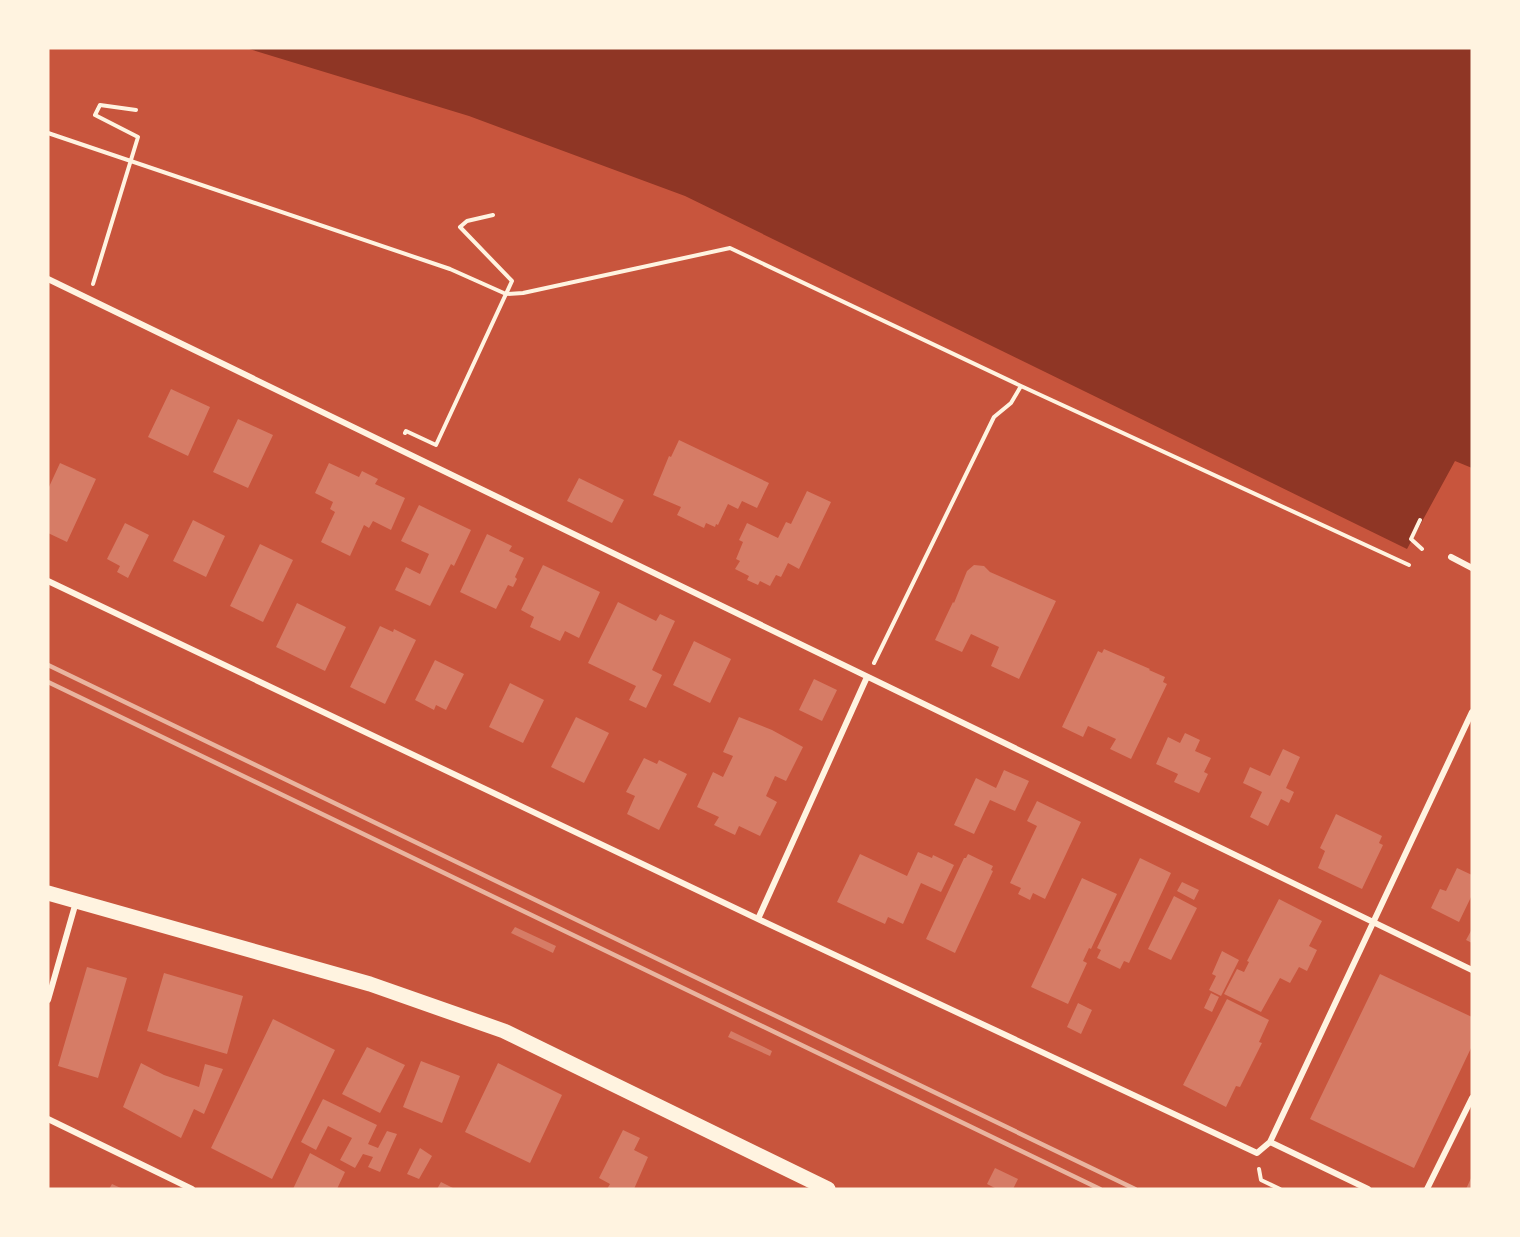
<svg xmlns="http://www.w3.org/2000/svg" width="1520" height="1237" font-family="'Archivo Narrow',sans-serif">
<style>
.water{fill:#8f3625}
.building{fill:#d67c66}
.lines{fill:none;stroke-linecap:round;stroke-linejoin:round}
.path{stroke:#fff3e0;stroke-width:4}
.minor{stroke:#fff3e0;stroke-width:6}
.primary{stroke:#fff3e0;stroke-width:15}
.rail{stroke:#e9b49f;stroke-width:4.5}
</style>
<rect width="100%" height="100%" fill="#c8553d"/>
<!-- water -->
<path class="water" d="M246 48H1472V468L1455 461 1407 549 685 196 469 116Z"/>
<!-- building -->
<path class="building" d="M171 389 210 407 188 456 148 437Z
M238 419 273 435 248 488 213 472Z
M679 440 769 483 757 508 742 501 738 509 728 504 718 525 716 524 715 527 706 523 704 528 677 515 681 507 653 495 669 456 671 457Z
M60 463 96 479 67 542 48 533V489Z
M329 463 359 477 362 471 378 479 375 484 405 498 391 530 373 521 369 528 364 525 350 556 321 542 335 512 330 509 333 502 315 493Z
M579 478 624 500 612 523 567 501Z
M807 491 831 502 799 569 788 563 781 577 776 575 770 586 760 581 758 585 747 580 749 576 735 569 740 561 736 559 743 542 739 540 747 523 778 538 786 522 791 524Z
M419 505 471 530 454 566 451 564 430 606 395 590 406 567 420 574 429 554 401 541Z
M193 520 225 536 206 577 173 561Z
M125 523 149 535 128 578 117 572 120 566 107 559Z
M487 534 512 546 509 551 524 558 515 577 517 579 513 587 508 585 496 609 460 592Z
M260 544 293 560 263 622 230 606Z
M543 565 600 592 579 638 565 631 560 641 530 627 534 617 521 610Z
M974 565 984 566 990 572 1056 601 1019 679 991 666 999 647 971 634 962 652 935 640 953 602 954 603 967 571Z
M618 602 656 621 660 614 675 621 652 670 662 675 646 708 629 700 636 686 588 663Z
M297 603 346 627 325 671 276 647Z
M380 626 393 632 394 629 416 640 385 704 350 687Z
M694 641 731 659 710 703 673 685Z
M1104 649 1150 669 1149 670 1165 677 1163 682 1167 684 1131 759 1110 749 1116 739 1088 726 1083 737 1062 727 1098 651 1102 653Z
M435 660 464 674 446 710 436 705 434 710 415 700Z
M814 679 837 690 822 721 799 710Z
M510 683 544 700 523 743 489 727Z
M576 717 609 733 584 783 551 767Z
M739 717 772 730 803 747 786 781 775 776 766 796 777 802 760 836 739 826 735 835 714 825 719 817 697 807 713 772 723 777 733 756 723 752Z
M1185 733 1200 740 1195 751 1211 758 1204 772 1208 774 1199 793 1174 782 1178 774 1156 764 1168 737 1180 743Z
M1283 749 1300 757 1286 788 1294 792 1289 803 1281 799 1268 826 1250 817 1262 792 1243 783 1250 767 1270 776Z
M644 758 657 764 659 760 687 774 659 830 627 814 635 796 626 792Z
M1004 770 1029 781 1015 811 990 800 974 834 954 825 976 778 996 788Z
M1037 801 1081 822 1045 899 1033 893 1030 900 1018 894 1021 888 1010 883 1037 826 1027 821Z
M1336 814 1382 836 1379 843 1383 845 1362 889 1318 868 1325 851 1320 848Z
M918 852 932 858 933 855 954 865 941 892 921 883 903 924 888 917 885 924 837 902 860 854 907 876Z
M968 854 993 866 991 870 993 871 955 953 926 939 964 858H966Z
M1140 858 1171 873 1129 963 1124 961 1120 969 1097 958 1101 950 1097 948Z
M1457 868 1472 875V895L1459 922 1431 908 1440 889 1446 891Z
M1082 878 1117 894 1091 949 1089 948 1083 961 1087 963 1068 1004 1031 987Z
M1182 882 1199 890 1194 900 1177 891Z
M1174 896 1197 908 1171 960 1148 949Z
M1279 899 1322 921 1309 946 1317 950 1307 971 1299 967 1290 983 1280 978 1261 1012 1224 994 1237 969 1244 972 1249 962 1247 961Z
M515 927 556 946 553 953 511 933Z
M1472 929V943L1466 940Z
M1222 951 1239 960 1221 996 1209 990 1216 976 1212 974Z
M87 967 127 978 98 1078 58 1066Z
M164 973 243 996 227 1054 147 1031Z
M1380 974 1472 1017V1046L1414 1168 1310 1119Z
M1211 993 1219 997 1212 1012 1204 1008Z
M1227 999 1269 1020 1259 1042 1262 1043 1240 1087 1236 1086 1226 1107 1183 1085Z
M1078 1003 1092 1010 1081 1034 1067 1027Z
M273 1019 335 1050 272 1179 211 1148Z
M731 1031 772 1051 770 1056 728 1037Z
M367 1047 405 1065 380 1113 342 1094Z
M421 1061 460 1076 442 1123 403 1107Z
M141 1063 164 1075 199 1087 205 1064 223 1069 204 1114 194 1109 181 1138 123 1107Z
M498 1063 562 1095 530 1163 465 1132Z
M323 1099 377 1125 368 1144 378 1148 387 1131 397 1134 380 1172 368 1167 373 1157 363 1154 355 1168 340 1160 352 1138 328 1126 316 1150 301 1142Z
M623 1130 640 1138 634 1150 648 1157 634 1189H607L610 1184 599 1178Z
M420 1148 432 1156 419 1179 407 1174Z
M310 1153 345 1172 337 1189H293Z
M995 1168 1018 1179 1013 1189H997L987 1184Z
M1472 1176V1189H1466Z
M441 1182 455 1189H437Z
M112 1184 123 1189H109Z"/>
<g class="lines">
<!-- path -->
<path class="path" d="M48 133 450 269 506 294 523 293 730 248 1021 386 1409 565
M93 284 138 137 95 115 100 105 136 110
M405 433 406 431 436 445 512 281 460 227 467 221 493 215
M1420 520 1411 539 1422 549
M874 663 994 417 1011 403 1021 386
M1259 1169 1261 1180 1280 1189"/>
<!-- minor -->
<path class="minor" d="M48 279 1472 970
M1451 557 1472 568
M48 581 758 919 1257 1153 1270 1142 1472 712
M758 919 867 677
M48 1000 76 902
M48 1119 192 1189
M1270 1142 1368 1189
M1427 1189 1472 1098"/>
<!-- primary -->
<path class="primary" d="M48 893 370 984 504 1031 828 1189"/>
<!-- rail -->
<path class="rail" d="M48 665 1135 1189
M48 682 1100 1189"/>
</g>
<!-- border -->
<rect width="1520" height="1237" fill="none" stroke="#fff3e0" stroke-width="99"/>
</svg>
